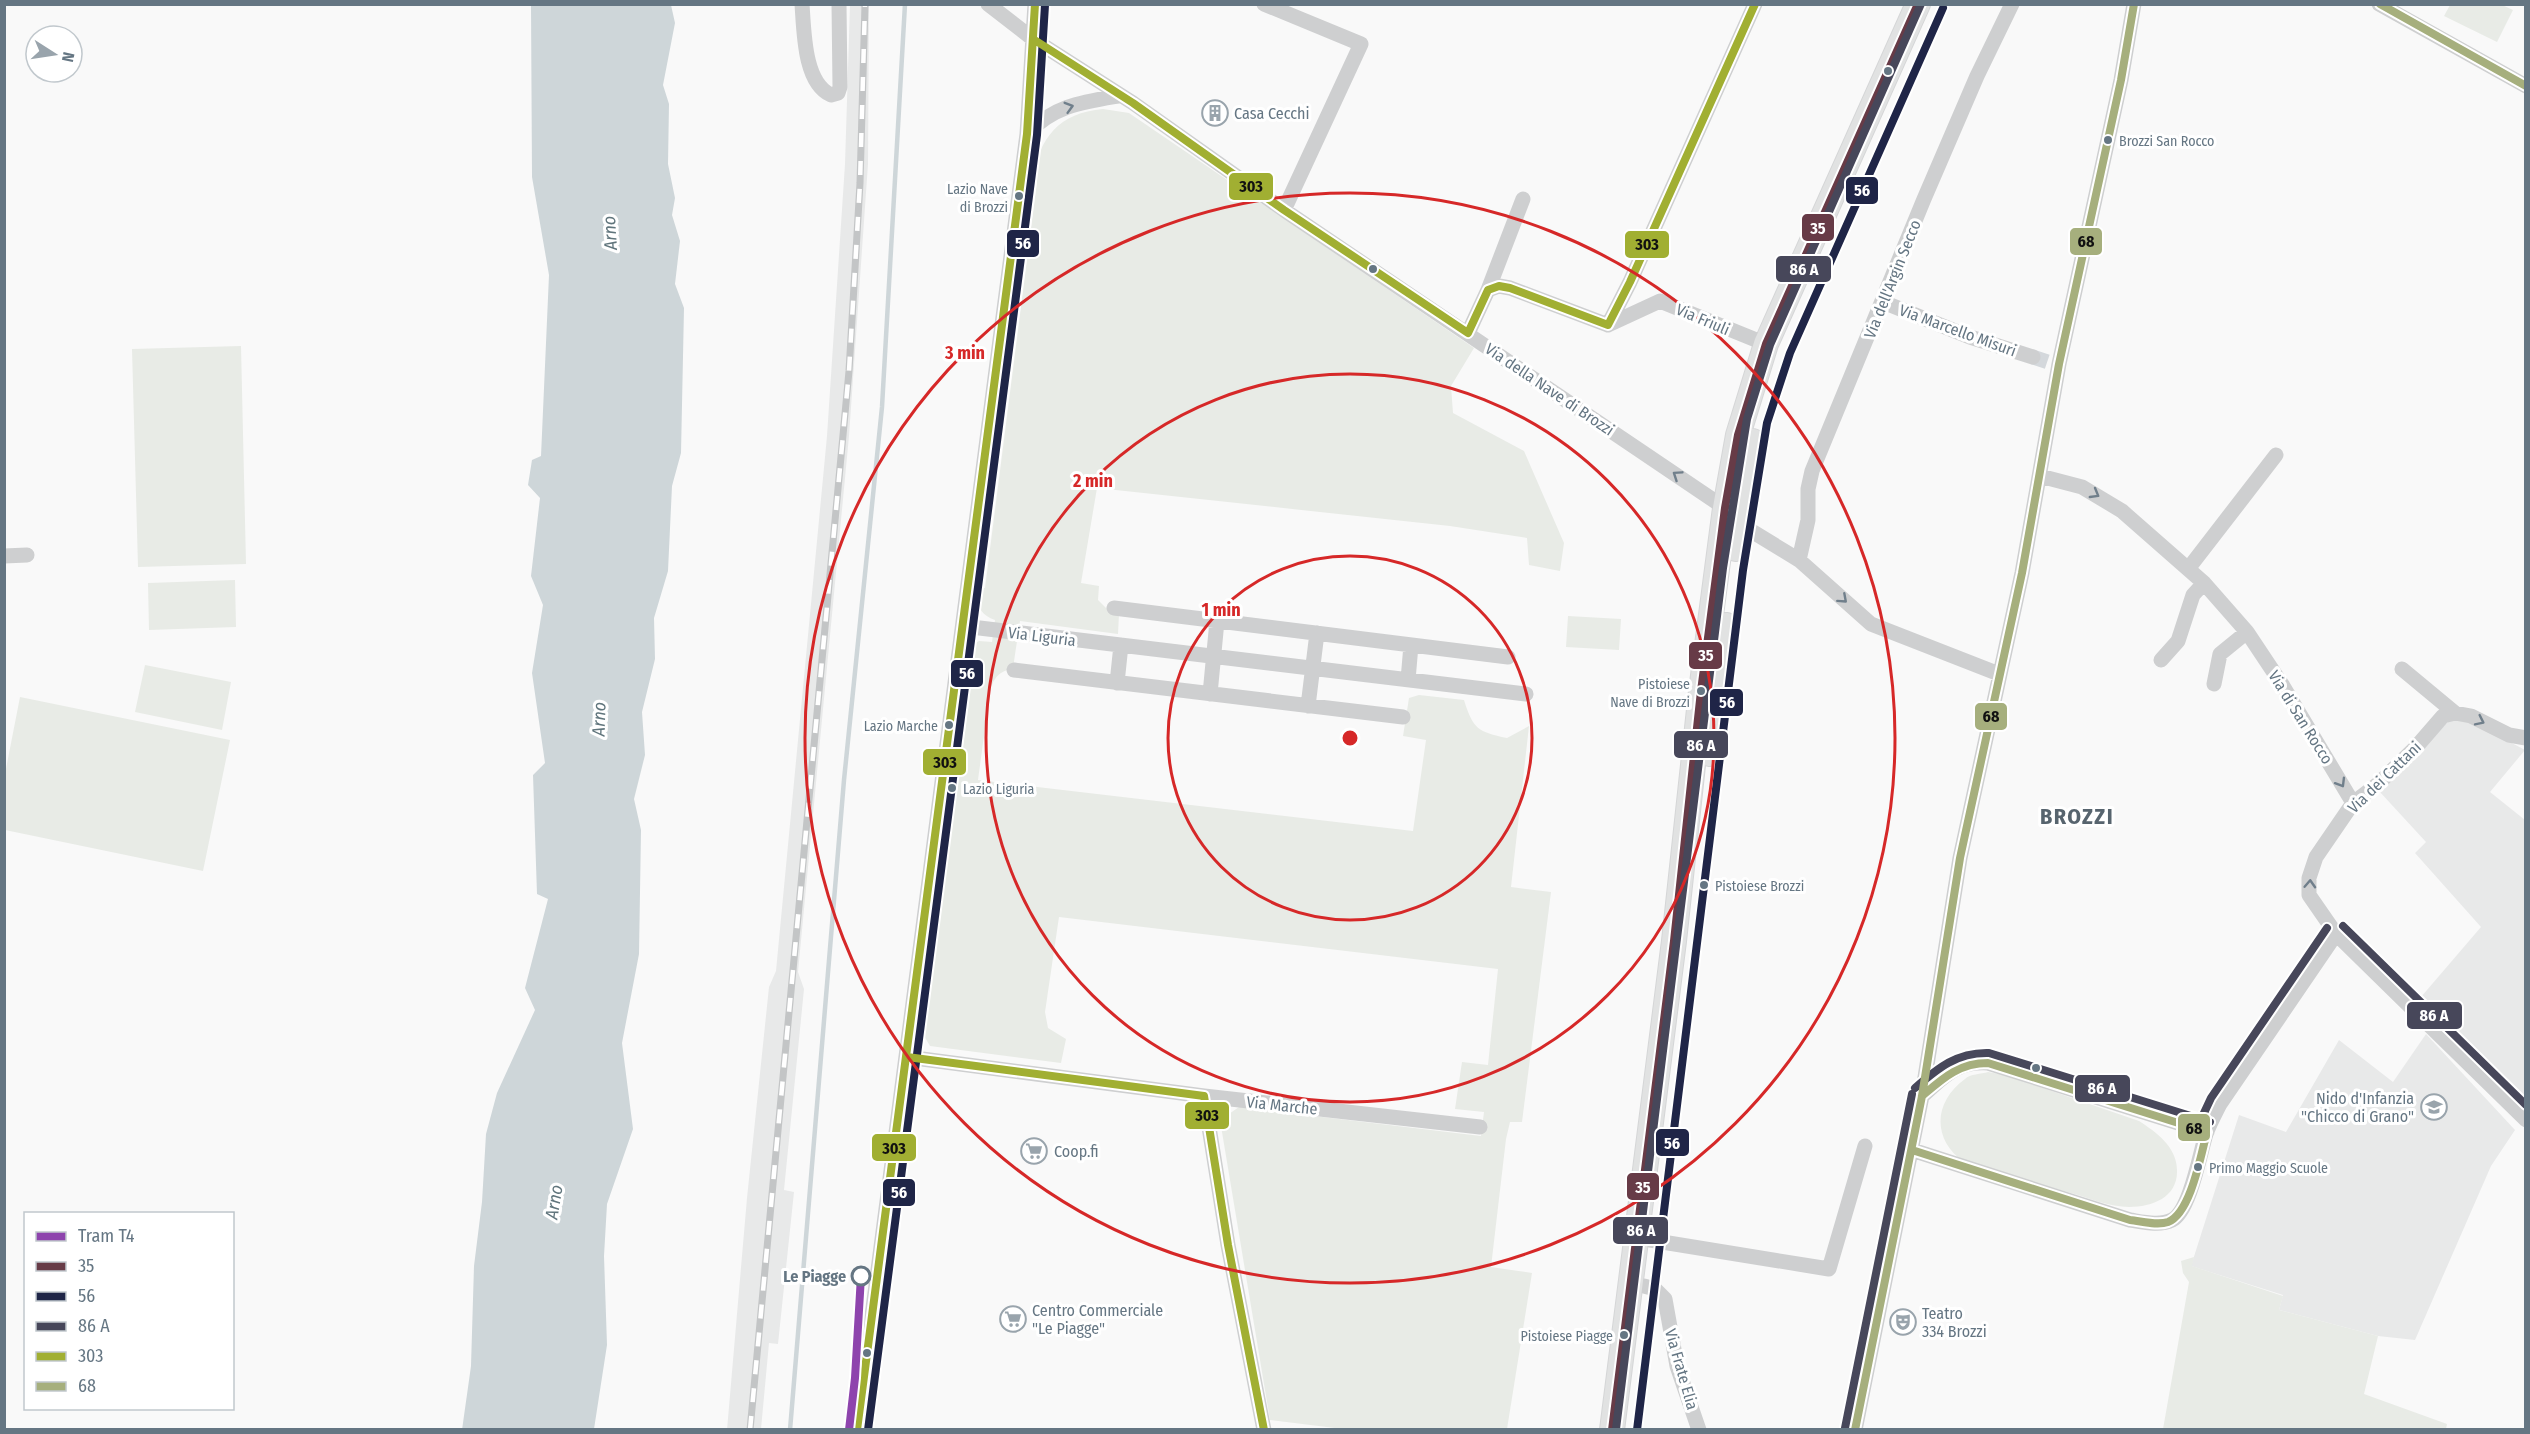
<svg xmlns="http://www.w3.org/2000/svg" width="2530" height="1434" font-family="'Fira Sans Condensed',sans-serif">
<style>
.built{fill:#e8e9e9}
.green{fill:#e8ebe6}
.water{fill:#ced6d9}
.lines{fill:none;stroke-linecap:round;stroke-linejoin:round}
.stream{stroke:#ced6d9;stroke-width:4.5}
.minor-tunnel{stroke:#d4d8dc;stroke-width:15;stroke-dasharray:15 8;stroke-linecap:butt}
.primary-casing{stroke:#d5d6d7;stroke-width:26}
.minor{stroke:#cecfd0;stroke-width:15}
.primary{stroke:#e1e2e2;stroke-width:24}
.rail-casing{stroke:#c3c5c6;stroke-width:7}
.rail{stroke:#fff;stroke-width:4.5;stroke-dasharray:14;stroke-linecap:butt}
.bus-1-casing{stroke:#fff;stroke-width:12}
.bus-2-casing{stroke:#fff;stroke-width:12}
.bus-3-casing{stroke:#fff;stroke-width:12}
.bus-4-casing{stroke:#fff;stroke-width:12}
.bus-5-casing{stroke:#fff;stroke-width:12}
.bus-1{stroke:#673b47;stroke-width:8}
.bus-2{stroke:#1f2547;stroke-width:8}
.bus-3{stroke:#47475a;stroke-width:8}
.bus-4{stroke:#a1af32;stroke-width:8}
.bus-5{stroke:#a6af7d;stroke-width:8}
.tram-1-casing{stroke:#fff;stroke-width:12}
.tram-1{stroke:#8e44ad;stroke-width:8}
.oneway{stroke:#707f8b}
.ring{fill:none;stroke:#d62828;stroke-width:3}
.bus-dot{fill:#657683;stroke:#fff;stroke-width:2}
.stop-dot{fill:#fff;stroke:#657683;stroke-width:3}
.labels{text-anchor:middle;stroke-width:6;stroke-linejoin:round;paint-order:stroke}
.bus-label{font-size:14px;fill:#657683;stroke:#fff;text-anchor:start}
.poi-label{font-size:16px;fill:#657683;stroke:#fff;text-anchor:start}
.street-label{font-size:16px;fill:#657683;stroke:#fff}
.stop-label{font-size:16px;font-weight:bold;fill:#657683;stroke:#fff;text-anchor:end}
.water-label{font-size:18px;font-style:italic;fill:#60757c;stroke:#fff}
.district-label{font-size:22px;font-weight:bold;letter-spacing:1.5px;fill:#57646e;stroke:#fff}
.centre{fill:#d62828;stroke:#fff;stroke-width:3}
.ring-label{font-size:18px;text-anchor:middle;font-weight:bold;fill:#d62828;stroke:#fff;stroke-width:6;stroke-linejoin:round;paint-order:stroke}
.line-badge{stroke:#fff;stroke-width:2}
.badge-label{font-size:16px;text-anchor:middle;font-weight:bold;fill:#fff}
.pale-badge-label{font-size:16px;text-anchor:middle;font-weight:bold;fill:#111}
</style>
<rect width="100%" height="100%" fill="#f9f9f9"/>
<!-- built -->
<path class="built" d="M850 5H869L868 164 849 436 798 972 804 989 784 1190 794 1192 778 1344 769 1343 761 1429 727 1430 747 1198 769 987 776 971 827 436 845 164Z
M2465 718 2525 750 2490 792 2525 820V1128L2409 1011 2481 927 2415 853 2426 842 2379 791 2451 719Z
M2426 1034 2515 1130 2491 1166 2415 1340 2378 1336 2279 1310 2283 1295 2191 1266 2239 1115 2286 1132 2339 1040 2393 1082Z"/>
<!-- green -->
<path class="green" d="M2450 5H2502L2513 10 2497 42 2444 16Z
M1103 109 1129 113 1474 348 1451 386 1453 413 1524 451 1564 543 1560 571 1529 565 1527 538 1450 526 1097 488 1081 583 1099 586 1098 600 1106 608 1119 614 1118 634 1020 621 1013 668C999 672 994 677 990 691L978 780 1413 831 1426 740 1403 736 1409 698 1419 695 1464 700C1473 729 1478 732 1507 738L1529 726 1511 887 1551 892 1522 1122H1510L1506 1139 1491 1267 1532 1273 1507 1429 1351 1430 1270 1420 1221 1126 1226 1116 1239 1107 1481 1136 1484 1112 1455 1109 1462 1062 1488 1065 1498 969 1059 917 1045 1012 1048 1028 1066 1039 1061 1063 930 1046 923 1034 970 695 962 694 970 646 979 641 992 642 995 620C978 614 976 603 979 587L985 588 1037 182 1032 179C1040 137 1059 113 1103 109Z
M241 346 246 564 138 567 132 349Z
M235 580 236 627 149 630 148 583Z
M1568 616 1621 619 1619 650 1566 647Z
M145 665 231 682 222 730 135 712Z
M20 697 230 740 203 871 5 830V774Z
M1988 1072 2005 1075 2139 1121C2156 1132 2177 1147 2177 1170 2178 1197 2153 1207 2129 1207 2110 1207 2089 1198 2071 1193 2035 1183 2000 1172 1964 1162 1932 1140 1933 1102 1965 1079 1970 1074 1981 1074 1988 1072Z
M2194 1257 2192 1266 2283 1296 2279 1310 2378 1336 2364 1394 2447 1424 2446 1429H2163L2189 1282 2183 1273 2181 1261Z"/>
<!-- water -->
<path class="water" d="M531 5H671L675 23 663 85 669 104 668 164 675 198 672 215 680 241 675 284 684 308 681 453 672 486 668 571 654 618 655 659 642 712 645 755 634 799 641 830 639 954 622 1043 633 1129 607 1204 604 1256 607 1345 594 1429 462 1430 471 1366 474 1266 482 1202 486 1134 497 1093 535 1010 525 988 548 899 537 894 533 775 545 763 532 673 543 605 531 576 540 498 528 485 532 460 541 456 549 275 532 177Z"/>
<g class="lines">
<!-- stream -->
<path class="stream" d="M790 1430 844 780 882 407 905 4"/>
<!-- minor-tunnel -->
<path class="minor-tunnel" d="M2033 357 2048 362"/>
<!-- primary casing -->
<g class="primary-casing">
<path id="primary" d="M1736 549 1753 441
M1710 754 1726 625
M1612 1430 1674 941 1701 691 1725 508 1738 435 1766 344 1918 4"/>
</g>
<!-- minor -->
<path class="minor" d="M802 4C804 32 804 83 831 95L838 93 840 87 839 4
M988 4 1033 39 1133 103 1284 210 1725 508
M1264 4 1361 44 1284 210
M2379 4 2526 86
M1027 134C1053 106 1082 102 1118 96
M1488 290 1523 199
M1883 302 1970 337 2033 357
M1608 325 1630 282 1755 4
M1468 333 1488 290 1499 286 1510 288 1608 325 1660 301 1766 344
M2040 476 2082 487 2122 511 2204 583 2247 632 2283 686 2353 803
M1740 524 1799 560 1871 624 1999 674
M4 556 27 555
M1799 560 1808 520V489L1812 471 1924 199 1977 76 2012 4
M2188 569 2276 455
M1114 608 1508 657
M963 626 1526 694
M2161 660 2178 641 2193 595 2204 583
M2402 669 2455 713
M1014 670 1403 717
M1408 680 1411 645
M1117 683 1121 645
M2214 684 2220 654 2247 632
M1210 694 1217 621
M1308 706 1317 633
M2526 738 2509 735 2471 716 2455 713 2443 716 2417 746 2378 784 2353 803 2316 857 2309 878V895L2336 934 2526 1120
M907 1057 1204 1096 1480 1127
M1204 1096 1228 1245 1264 1430
M1922 1096C1944 1077 1956 1061 1988 1063L2207 1132
M1912 1150 2130 1220C2143 1222 2160 1226 2172 1220 2190 1211 2200 1153 2206 1134 2210 1123 2215 1114 2220 1104L2336 934
M1650 1240 1829 1269 1865 1146
M1644 1286 1655 1289 1665 1299 1677 1366 1699 1430
M857 1430 1027 134 1035 4
M1855 1430 1922 1096 1960 858 2022 573 2059 364 2121 80 2134 4"/>
<!-- primary -->
<use href="#primary" class="primary"/>
<!-- rail casing -->
<g class="rail-casing">
<path id="rail" d="M750 1430 849 371 860 183 865 4"/>
</g>
<!-- rail -->
<use href="#rail" class="rail"/>
<!-- bus-1 casing -->
<g class="bus-1-casing">
<path id="bus-1" d="M1612 1430 1674 941 1701 691 1725 508 1738 435 1766 344 1918 4"/>
</g>
<!-- bus-2 casing -->
<g class="bus-2-casing">
<path id="bus-2" d="M868 1430 1037 135 1045 5
M1637 1430 1743 570 1767 423 1790 353 1943 8"/>
</g>
<!-- bus-3 casing -->
<g class="bus-3-casing">
<path id="bus-3" d="M2343 926 2526 1105
M1915 1088C1938 1068 1957 1052 1989 1053L2210 1122
M2197 1128 2211 1098 2327 928
M1845 1428 1912 1094
M1616 1429 1723 568 1747 419 1770 345 1921 4"/>
</g>
<!-- bus-4 casing -->
<g class="bus-4-casing">
<path id="bus-4" d="M1033 39 1133 103 1284 210 1468 333 1488 290 1499 286 1510 288 1608 325 1630 282 1755 4
M907 1057 1204 1096 1228 1245 1264 1430
M857 1430 1027 134 1035 4"/>
</g>
<!-- bus-5 casing -->
<g class="bus-5-casing">
<path id="bus-5" d="M2380 4 2526 86
M1912 1150 2130 1220C2141 1221 2157 1226 2168 1222 2191 1213 2201 1154 2207 1132L1988 1063C1959 1063 1943 1078 1922 1096
M1855 1430 1922 1096 1960 858 2022 573 2059 364 2121 80 2134 4"/>
</g>
<!-- bus-1 -->
<use href="#bus-1" class="bus-1"/>
<!-- bus-2 -->
<use href="#bus-2" class="bus-2"/>
<!-- bus-3 -->
<use href="#bus-3" class="bus-3"/>
<!-- bus-4 -->
<use href="#bus-4" class="bus-4"/>
<!-- bus-5 -->
<use href="#bus-5" class="bus-5"/>
<!-- tram-1 casing -->
<g class="tram-1-casing">
<path id="tram-1" d="M849 1430 855 1378 861 1276"/>
</g>
<!-- tram-1 -->
<use href="#tram-1" class="tram-1"/>
</g>
<!-- one-way arrows -->
<defs><path id="oneway-chevron" d="M-2-3.5L2.5 0L-2 3.5" fill="none" stroke-width="1.6" stroke-linecap="round" stroke-linejoin="round" transform="scale(1.5)"/></defs>
<g class="oneway">
<use href="#oneway-chevron" transform="translate(1069 107) rotate(-16)"/>
<use href="#oneway-chevron" transform="translate(1677 475) rotate(-146)"/>
<use href="#oneway-chevron" transform="translate(2095 494) rotate(30)"/>
<use href="#oneway-chevron" transform="translate(1843 599) rotate(42)"/>
<use href="#oneway-chevron" transform="translate(2480 721) rotate(26)"/>
<use href="#oneway-chevron" transform="translate(2341 783) rotate(59)"/>
<use href="#oneway-chevron" transform="translate(2310 884) rotate(-87)"/>
</g>
<!-- distance rings -->
<g class="ring">
<circle cx="1350" cy="738" r="182"/>
<circle cx="1350" cy="738" r="364"/>
<circle cx="1350" cy="738" r="545"/>
</g>
<!-- icons -->
<defs>
<g id="building-ring" transform="scale(1.35)"><circle r="9.5" fill="#fff" stroke="#99a4ac" stroke-width="1.5"/><path d="M-4-6H4V6H1V3H-1V6H-4ZM-2.5-4.3h1.7v1.8h-1.7ZM.8-4.3h1.7v1.8H.8ZM-2.5-1h1.7V.8h-1.7ZM.8-1h1.7V.8H.8Z" fill="#99a4ac"/></g>
<g id="school-ring" transform="scale(1.35)"><circle r="9.5" fill="#fff" stroke="#99a4ac" stroke-width="1.5"/><path d="M0-5L7-2L0 1L-7-2ZM-4 1L0 2.5L4 1V4Q0 6-4 4Z" fill="#99a4ac"/></g>
<g id="supermarket-ring" transform="scale(1.35)"><circle r="9.5" fill="#fff" stroke="#99a4ac" stroke-width="1.5"/><path d="M-6-5.5h2.5l.6 2H6L4.5 2H-2.5L-4.4-4H-6ZM-1.5 3.2a1.3 1.3 0 1 0 .1 0ZM3 3.2a1.3 1.3 0 1 0 .1 0Z" fill="#99a4ac"/></g>
<g id="theatre-ring" transform="scale(1.35)"><circle r="9.5" fill="#fff" stroke="#99a4ac" stroke-width="1.5"/><path d="M-5-5.5Q0-4 5-5.5V0Q5 5 0 6Q-5 5-5 0ZM-3.3-2.5H-1v1.5H-3.3ZM1-2.5H3.3v1.5H1ZM-2.8 1Q0 5.5 2.8 1Z" fill="#99a4ac"/></g>
</defs>
<g fill-rule="evenodd">
<use href="#building-ring" x="1215" y="113"/>
<use href="#school-ring" x="2434" y="1107"/>
<use href="#supermarket-ring" x="1034" y="1151"/>
<use href="#supermarket-ring" x="1013" y="1319"/>
<use href="#theatre-ring" x="1903" y="1322"/>
</g>
<!-- markers -->
<g class="bus-dot">
<circle cx="1888" cy="71" r="5"/>
<circle cx="2108" cy="140" r="5"/>
<circle cx="1019" cy="196" r="5"/>
<circle cx="1373" cy="269" r="5"/>
<circle cx="1701" cy="691" r="5"/>
<circle cx="949" cy="725" r="5"/>
<circle cx="952" cy="788" r="5"/>
<circle cx="1704" cy="885" r="5"/>
<circle cx="2036" cy="1068" r="5"/>
<circle cx="2198" cy="1167" r="5"/>
<circle cx="1624" cy="1335" r="5"/>
<circle cx="867" cy="1353" r="5"/>
</g>
<circle class="stop-dot" cx="861" cy="1276" r="9"/>
<g class="labels">
<!-- bus labels -->
<g class="bus-label">
<text x="2119" y="146">Brozzi San Rocco</text>
<text x="1008" y="194" text-anchor="end">Lazio Nave<tspan x="1008" dy="18">di Brozzi</tspan></text>
<text x="1690" y="689" text-anchor="end">Pistoiese<tspan x="1690" dy="18">Nave di Brozzi</tspan></text>
<text x="938" y="731" text-anchor="end">Lazio Marche</text>
<text x="963" y="794">Lazio Liguria</text>
<text x="1715" y="891">Pistoiese Brozzi</text>
<text x="2209" y="1173">Primo Maggio Scuole</text>
<text x="1613" y="1341" text-anchor="end">Pistoiese Piagge</text>
</g>
<!-- poi labels -->
<g class="poi-label">
<text x="1234" y="119">Casa Cecchi</text>
<text x="2414" y="1104" text-anchor="end">Nido d'Infanzia<tspan x="2414" dy="18">"Chicco di Grano"</tspan></text>
<text x="1054" y="1157">Coop.fi</text>
<text x="1032" y="1316">Centro Commerciale<tspan x="1032" dy="18">"Le Piagge"</tspan></text>
<text x="1922" y="1319">Teatro<tspan x="1922" dy="18">334 Brozzi</tspan></text>
</g>
<!-- street labels -->
<g class="street-label">
<text transform="translate(1892 279) rotate(-68)" y="6">Via dell'Argin Secco</text>
<text transform="translate(1703 319) rotate(23)" y="6">Via Friuli</text>
<text transform="translate(1958 330) rotate(20)" y="6">Via Marcello Misuri</text>
<text transform="translate(1550 389) rotate(34)" y="6">Via della Nave di Brozzi</text>
<text transform="translate(1042 636) rotate(7)" y="6">Via Liguria</text>
<text transform="translate(2301 717) rotate(58)" y="6">Via di San Rocco</text>
<text transform="translate(2384 777) rotate(-44)" y="6">Via dei Cattani</text>
<text transform="translate(1282 1105) rotate(6)" y="6">Via Marche</text>
<text transform="translate(1682 1369) rotate(74)" y="6">Via Frate Elia</text>
</g>
<!-- stop labels -->
<g class="stop-label">
<text x="846" y="1282">Le Piagge</text>
</g>
<!-- water labels -->
<g class="water-label">
<text transform="translate(610 233) rotate(-93)" y="6">Arno</text>
<text transform="translate(599 719) rotate(-88)" y="6">Arno</text>
<text transform="translate(554 1202) rotate(-81)" y="6">Arno</text>
</g>
<!-- district labels -->
<g class="district-label">
<text x="2077" y="824">BROZZI</text>
</g>
</g>
<circle cx="1350" cy="738" r="9" class="centre"/>
<g class="ring-label">
<text x="965" y="359">3 min</text>
<text x="1093" y="487">2 min</text>
<text x="1221" y="616">1 min</text>
</g>
<g class="line-badge">
<rect x="1228" y="172" width="46" height="29" rx="6" fill="#a1af32"/>
<rect x="1845" y="176" width="34" height="29" rx="6" fill="#1f2547"/>
<rect x="1801" y="213" width="34" height="29" rx="6" fill="#673b47"/>
<rect x="2069" y="227" width="34" height="29" rx="6" fill="#a6af7d"/>
<rect x="1006" y="229" width="34" height="29" rx="6" fill="#1f2547"/>
<rect x="1624" y="230" width="46" height="29" rx="6" fill="#a1af32"/>
<rect x="1775" y="255" width="57" height="28" rx="6" fill="#47475a"/>
<rect x="1688" y="641" width="35" height="29" rx="6" fill="#673b47"/>
<rect x="950" y="659" width="34" height="29" rx="6" fill="#1f2547"/>
<rect x="1709" y="688" width="35" height="29" rx="6" fill="#1f2547"/>
<rect x="1974" y="702" width="34" height="29" rx="6" fill="#a6af7d"/>
<rect x="1673" y="730" width="56" height="29" rx="6" fill="#47475a"/>
<rect x="922" y="748" width="45" height="28" rx="6" fill="#a1af32"/>
<rect x="2406" y="1001" width="57" height="29" rx="6" fill="#47475a"/>
<rect x="2074" y="1074" width="57" height="29" rx="6" fill="#47475a"/>
<rect x="1184" y="1101" width="46" height="29" rx="6" fill="#a1af32"/>
<rect x="2177" y="1113" width="34" height="29" rx="6" fill="#a6af7d"/>
<rect x="1655" y="1128" width="35" height="29" rx="6" fill="#1f2547"/>
<rect x="871" y="1133" width="46" height="29" rx="6" fill="#a1af32"/>
<rect x="1626" y="1172" width="34" height="29" rx="6" fill="#673b47"/>
<rect x="882" y="1178" width="34" height="29" rx="6" fill="#1f2547"/>
<rect x="1612" y="1216" width="57" height="29" rx="6" fill="#47475a"/>
</g>
<g class="badge-label">
<text x="1862" y="196">56</text>
<text x="1818" y="234">35</text>
<text x="1023" y="249">56</text>
<text x="1804" y="275">86 A</text>
<text x="1706" y="661">35</text>
<text x="967" y="679">56</text>
<text x="1727" y="708">56</text>
<text x="1701" y="751">86 A</text>
<text x="2434" y="1021">86 A</text>
<text x="2102" y="1094">86 A</text>
<text x="1672" y="1149">56</text>
<text x="1643" y="1193">35</text>
<text x="899" y="1198">56</text>
<text x="1641" y="1236">86 A</text>
</g>
<g class="pale-badge-label">
<text x="1251" y="192">303</text>
<text x="2086" y="247">68</text>
<text x="1647" y="250">303</text>
<text x="1991" y="722">68</text>
<text x="945" y="768">303</text>
<text x="1207" y="1121">303</text>
<text x="2194" y="1134">68</text>
<text x="894" y="1154">303</text>
</g>
<!-- border -->
<rect width="2530" height="1434" fill="none" stroke="#657683" stroke-width="12"/>
<!-- legend -->
<rect x="24" y="1212" width="210" height="198" fill="#ffffff" stroke="#c1c8cd" stroke-width="1.5"/>
<rect x="36" y="1232" width="30" height="9" fill="#8e44ad" stroke="#c1c8cd" stroke-width="1.5"/>
<text x="78" y="1242" font-size="18" fill="#657683">Tram T4</text>
<rect x="36" y="1262" width="30" height="9" fill="#673b47" stroke="#c1c8cd" stroke-width="1.5"/>
<text x="78" y="1272" font-size="18" fill="#657683">35</text>
<rect x="36" y="1292" width="30" height="9" fill="#1f2547" stroke="#c1c8cd" stroke-width="1.5"/>
<text x="78" y="1302" font-size="18" fill="#657683">56</text>
<rect x="36" y="1322" width="30" height="9" fill="#47475a" stroke="#c1c8cd" stroke-width="1.5"/>
<text x="78" y="1332" font-size="18" fill="#657683">86 A</text>
<rect x="36" y="1352" width="30" height="9" fill="#a1af32" stroke="#c1c8cd" stroke-width="1.5"/>
<text x="78" y="1362" font-size="18" fill="#657683">303</text>
<rect x="36" y="1382" width="30" height="9" fill="#a6af7d" stroke="#c1c8cd" stroke-width="1.5"/>
<text x="78" y="1392" font-size="18" fill="#657683">68</text>
<!-- north arrow -->
<g transform="translate(54 54) rotate(102)"><circle r="28" fill="#ffffff" stroke="#c1c8cd" stroke-width="1.5"/>
<path d="M0-4.5L10 22L0 15L-10 22Z" fill="#99a4ac"/>
<text y="-9" font-size="16" font-weight="bold" text-anchor="middle" fill="#657683">N</text>
</g>
</svg>
